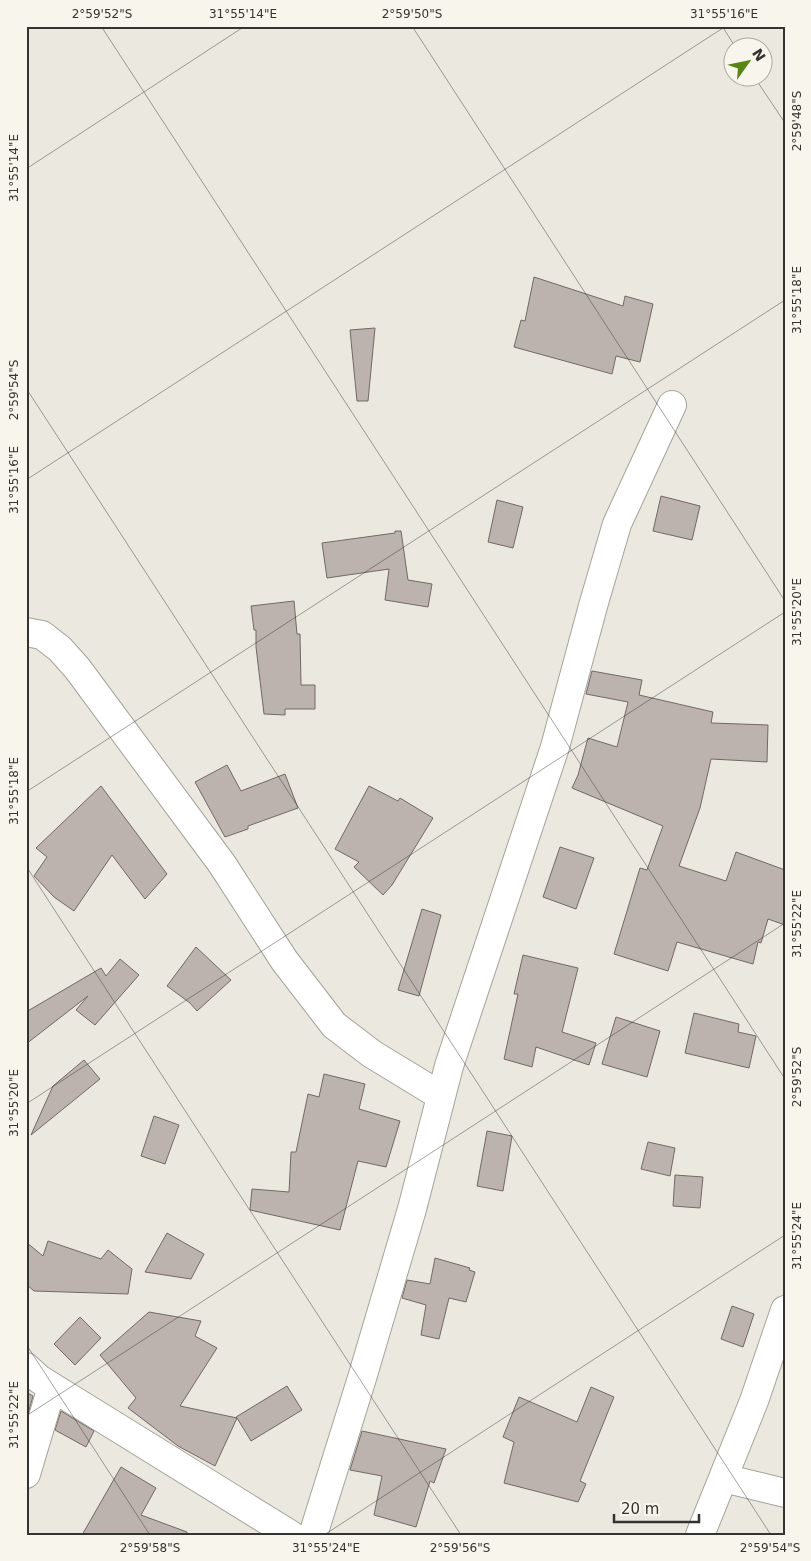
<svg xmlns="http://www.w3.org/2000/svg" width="811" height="1561" font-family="'DejaVu Sans',sans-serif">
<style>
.building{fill:#bcb2ae;stroke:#726865}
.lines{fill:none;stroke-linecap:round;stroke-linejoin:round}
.street-casing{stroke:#a5a299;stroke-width:30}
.street{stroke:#fff;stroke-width:28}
.ticks{fill:none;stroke:#343330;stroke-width:1;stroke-opacity:0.45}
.neatline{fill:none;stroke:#343330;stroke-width:2}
.ticks-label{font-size:12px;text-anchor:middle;fill:#343330}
</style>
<rect width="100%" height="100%" fill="#ebe9df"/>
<!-- building -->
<path class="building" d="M534 277 623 306 625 296 653 304 640 362 616 356 612 374 514 347 521 320 525 321Z
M375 328 368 401H357L350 330Z
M661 496 700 506 692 540 653 531Z
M497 500 523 507 513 548 488 542Z
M395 531H401L408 580 432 584 428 607 385 600 389 569 327 578 322 543 395 533Z
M294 601 297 634H300L301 685H315V709H285V715L264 714 256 647V630H254L251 606Z
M592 671 642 680 639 695 713 712 711 723 768 725 767 762 711 759 700 808 679 866 726 881 736 852 785 870V925L768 919 761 943 758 942 753 964 677 942 668 971 614 954 640 868 647 870 663 826 572 788 578 775 588 738 617 747 628 702 586 694Z
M227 765 241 791 285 774 298 808 248 826V829L225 837 195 782Z
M101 786 167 874 145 899 112 855 74 911 54 897 34 876 47 857 36 848Z
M369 786 398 801 400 798 433 818 392 885 383 895 354 867 359 862 335 849Z
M560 847 594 858 576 909 543 897Z
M422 909 441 915 419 996 398 990Z
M196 947 231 980 197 1011 190 1003 167 986Z
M523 955 578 968 562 1032 596 1043 589 1065 536 1047 532 1067 504 1059 518 994H514Z
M120 959 139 975 95 1025 76 1010 88 996 26 1044V1012L101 968 106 976Z
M694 1013 739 1024 738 1032 756 1036 749 1068 685 1053Z
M616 1017 660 1031 647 1077 602 1064Z
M84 1060 100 1079 31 1135 53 1086Z
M324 1074 365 1084 359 1109 400 1121 386 1167 358 1161 340 1230 250 1210 252 1189 289 1192 291 1152H296L308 1094 319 1097Z
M154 1116 179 1125 165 1164 141 1156Z
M487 1131 512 1136 503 1191 477 1186Z
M648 1142 675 1148 670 1176 641 1169Z
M675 1175 703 1177 700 1208 673 1206Z
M167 1233 204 1254 191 1279 145 1272Z
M48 1241 101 1259 108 1250 132 1269 128 1294 34 1291 26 1284V1242L43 1256Z
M435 1258 470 1268 469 1270 475 1272 466 1302 449 1298 439 1339 421 1335 426 1305 402 1298 407 1280 430 1284Z
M732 1306 754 1314 743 1347 721 1339Z
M149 1312 201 1321 195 1336 217 1348 180 1406 237 1418 236 1417 287 1386 302 1410 251 1441 237 1418 215 1466 178 1446 128 1408 136 1398 100 1355Z
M80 1317 101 1338 75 1365 54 1344Z
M591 1387 614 1397 580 1481 586 1484 578 1502 504 1483 514 1442 503 1437 519 1397 577 1422Z
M26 1392 33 1396 28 1414H26Z
M61 1411 94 1431 86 1447 55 1430Z
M362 1431 446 1449 434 1483 430 1481 416 1527 374 1515 382 1476 350 1470Z
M121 1467 156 1488 141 1515 187 1532V1535H82Z"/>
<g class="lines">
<!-- street casing -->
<g class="street-casing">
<path id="street" d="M26 632 42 635 60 649 77 668 222 864 284 960 334 1025 372 1054 441 1096
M26 1367 39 1379 291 1535
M26 1474 52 1387
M723 1478 785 1493
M313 1535 362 1378 412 1209 449 1066 555 747 593 606 617 524 672 405
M700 1535 754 1401 785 1310"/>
</g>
<!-- street -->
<use href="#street" class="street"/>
</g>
<!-- ticks -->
<path class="ticks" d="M101 26 785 1079M412 26 785 601M722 26 736 48M755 78 785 123M26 169 245 26M26 388 771 1535M26 480 726 26M26 792 785 300M26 866 461 1535M26 1104 785 612M26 1344 150 1535M26 1416 785 923M324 1535 785 1235"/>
<!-- border -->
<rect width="811" height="1561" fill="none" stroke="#f8f6ec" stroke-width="55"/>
<!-- north arrow -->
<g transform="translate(748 62) rotate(57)"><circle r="24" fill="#f8f6ec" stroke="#aaa8a1"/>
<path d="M0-4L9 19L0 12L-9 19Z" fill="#578616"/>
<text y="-8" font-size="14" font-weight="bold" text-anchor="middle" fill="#343330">N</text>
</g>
<!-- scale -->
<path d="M614 1514v8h85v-8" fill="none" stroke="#343330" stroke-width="2.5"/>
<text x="621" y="1514" font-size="15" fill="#343330" stroke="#f8f6ec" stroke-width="4" paint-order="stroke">20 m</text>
<rect x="28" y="28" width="756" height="1506" class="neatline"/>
<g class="ticks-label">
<text x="102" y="18">2°59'52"S</text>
<text x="243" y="18">31°55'14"E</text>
<text x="412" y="18">2°59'50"S</text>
<text x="724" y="18">31°55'16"E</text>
<text transform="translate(797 121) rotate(-90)" y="4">2°59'48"S</text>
<text transform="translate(14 168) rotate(-90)" y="4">31°55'14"E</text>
<text transform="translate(797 300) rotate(-90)" y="4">31°55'18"E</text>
<text transform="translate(14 390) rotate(-90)" y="4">2°59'54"S</text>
<text transform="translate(14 480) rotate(-90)" y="4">31°55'16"E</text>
<text transform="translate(797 612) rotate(-90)" y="4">31°55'20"E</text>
<text transform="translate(14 791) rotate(-90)" y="4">31°55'18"E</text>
<text transform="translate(797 924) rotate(-90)" y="4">31°55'22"E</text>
<text transform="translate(797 1077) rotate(-90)" y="4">2°59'52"S</text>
<text transform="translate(14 1103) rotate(-90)" y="4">31°55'20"E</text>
<text transform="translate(797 1236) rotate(-90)" y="4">31°55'24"E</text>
<text transform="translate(14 1415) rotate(-90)" y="4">31°55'22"E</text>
<text x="150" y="1552">2°59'58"S</text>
<text x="326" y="1552">31°55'24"E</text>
<text x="460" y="1552">2°59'56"S</text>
<text x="770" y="1552">2°59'54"S</text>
</g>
</svg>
